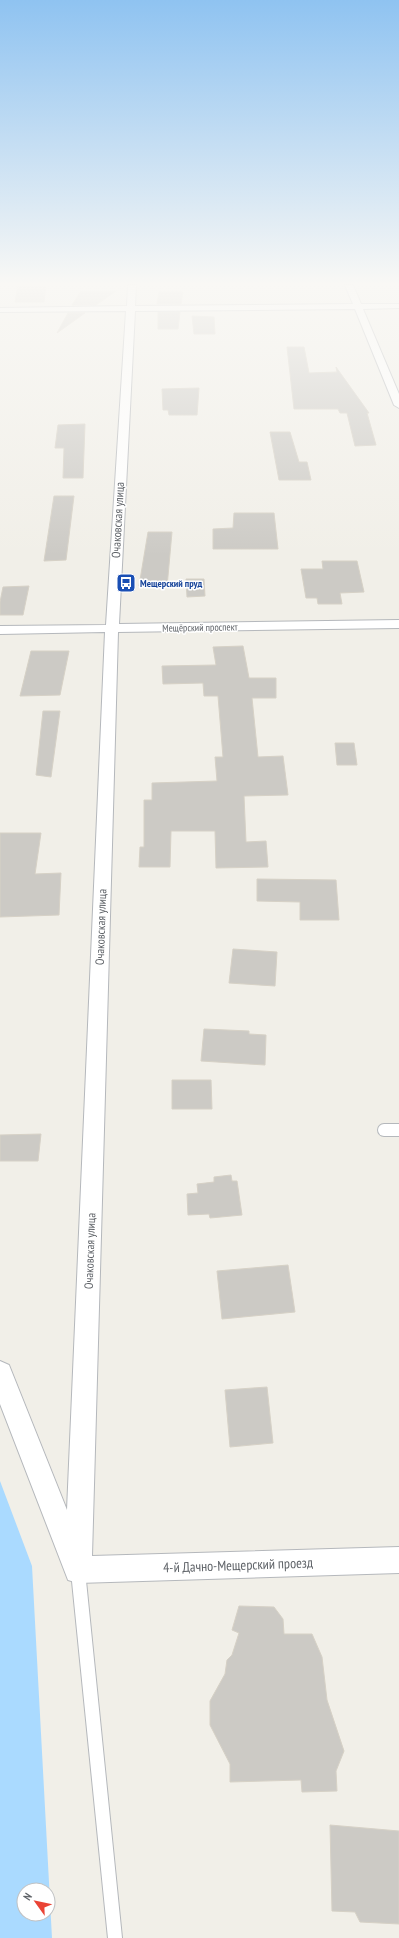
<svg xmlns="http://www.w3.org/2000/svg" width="399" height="1938" font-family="'PT Sans Narrow',sans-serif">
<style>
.water{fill:#aadaff;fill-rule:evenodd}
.building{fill:#cccac5;stroke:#d6d1c6}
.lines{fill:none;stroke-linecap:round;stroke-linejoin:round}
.service-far1-casing{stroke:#b5b8bc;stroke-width:14}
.service-casing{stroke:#b5b8bc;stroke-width:16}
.minor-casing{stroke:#b5b8bc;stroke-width:2}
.service-far1{stroke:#fff;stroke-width:12}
.service{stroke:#fff;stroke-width:14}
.minor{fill:#fff;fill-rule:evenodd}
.labels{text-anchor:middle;stroke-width:3;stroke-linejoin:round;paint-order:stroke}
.far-transit-label{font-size:10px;font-weight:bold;fill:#164399;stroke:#fff;text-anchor:start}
.far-street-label{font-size:10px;fill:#5f6368;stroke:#fff}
.street-label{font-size:12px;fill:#5f6368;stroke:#fff}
.near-street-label{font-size:14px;fill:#5f6368;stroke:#fff}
</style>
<rect width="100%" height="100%" fill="#f1efe8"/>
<!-- water -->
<path class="water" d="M0 1481 32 1566 52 1938H0ZM24 1890H48V1914H24Z"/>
<!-- building -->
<path class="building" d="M18 285H46L44 302H15Z
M81 291H116L96 305H72Z
M159 292H183L181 304H157Z
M158 312H180L178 329H158Z
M68 313H85L57 333Z
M192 316 214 317 215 334H194Z
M287 347H304L309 373 337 372 336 367 369 413H367L376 445 355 446 347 413H340L338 409H294Z
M199 388 197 415H169L168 410H163L162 389Z
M85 424 83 478H63L64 448H55L58 425Z
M270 432H290L299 462H307L311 480H279Z
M54 496H74L66 560 44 561Z
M234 513H274L278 549H213V529L233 528Z
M148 532H172L167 587 139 586Z
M322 561H357L364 592 340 593 342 604H318L317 598H306L301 569H323Z
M186 579H204L205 596 187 597Z
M29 586 23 615H0V602L3 587Z
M243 646 249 678H276V698H252L258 757 283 756 288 795 244 796 246 842 266 841 268 867 216 868 215 831H171L170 867H139L140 847H144V800H152V783L217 781 215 757H223L218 696H204L203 683 163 684 162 666 216 665 213 647Z
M31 651H69L60 695 20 696Z
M43 711H60L51 777 36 775Z
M335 743H354L357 765H337Z
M0 833H41L35 874 61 873 59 915 0 917Z
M257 879 336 880 339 920H300V902L257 901Z
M233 949 277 952 275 986 229 983Z
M204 1029 249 1031V1034L266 1035 265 1065 201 1061Z
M172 1080H211L212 1109H172Z
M41 1134 38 1161H0V1135Z
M231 1175 232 1181H237L242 1215 210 1218 209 1214 188 1215 187 1194 198 1193 197 1184 214 1182V1177Z
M288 1265 295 1312 222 1319 217 1271Z
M267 1387 273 1443 230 1447 225 1390Z
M239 1606 274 1607 283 1619 284 1634H312L322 1657 327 1700 344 1751 336 1771 337 1791 302 1792 301 1780 230 1782V1764L210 1725V1701L225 1674 227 1660 232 1655 239 1633 232 1630Z
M330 1825 399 1831V1924L360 1922 355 1912 332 1911Z"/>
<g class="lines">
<!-- service-far1 casing -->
<g class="service-far1-casing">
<path id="service-far1" d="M384 1130H399"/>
</g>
<!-- service casing -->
<g class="service-casing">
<path id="service" d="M78 1571 115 1938"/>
</g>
<!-- minor casing -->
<g class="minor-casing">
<path id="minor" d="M128 285H136L135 306 353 304 345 285H353L361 304H399V308L363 309 399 394V408L394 405 355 309 135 311 119 624 399 620V628L118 632 92 1556 399 1547V1573L78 1583 68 1580 0 1404V1361L9 1365 67 1510 105 632 0 634V626L106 625 126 311 0 312V308L127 306Z"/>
</g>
<!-- service-far1 -->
<use href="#service-far1" class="service-far1"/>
<!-- service -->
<use href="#service" class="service"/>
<!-- minor -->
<use href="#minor" class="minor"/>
</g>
<!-- sky -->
<linearGradient id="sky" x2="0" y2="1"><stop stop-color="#8fc3f1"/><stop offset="0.51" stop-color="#f9f8f5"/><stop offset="1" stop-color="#f9f8f5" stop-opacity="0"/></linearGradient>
<rect width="399" height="556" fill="url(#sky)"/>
<!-- icons -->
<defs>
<g id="bus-square" transform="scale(1)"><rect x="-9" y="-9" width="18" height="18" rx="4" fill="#1a4fb4" stroke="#fff"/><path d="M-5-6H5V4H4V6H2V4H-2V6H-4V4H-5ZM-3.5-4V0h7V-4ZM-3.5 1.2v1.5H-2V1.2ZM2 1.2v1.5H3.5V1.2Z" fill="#fff"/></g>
</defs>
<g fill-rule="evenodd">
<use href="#bus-square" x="126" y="583"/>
</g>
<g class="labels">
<!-- far-transit labels -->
<g class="far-transit-label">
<text x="140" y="587">Мещерский пруд</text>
</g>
<!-- far-street labels -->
<g class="far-street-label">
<text transform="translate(200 627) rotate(-1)" y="4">Мещёрский проспект</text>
</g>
<!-- street labels -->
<g class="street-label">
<text transform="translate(118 520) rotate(-87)" y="4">Очаковская улица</text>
<text transform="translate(101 927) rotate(-88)" y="4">Очаковская улица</text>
<text transform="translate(90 1251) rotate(-88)" y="4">Очаковская улица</text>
</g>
<!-- near-street labels -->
<g class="near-street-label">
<text transform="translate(238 1565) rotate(-2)" y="5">4-й Дачно-Мещерский проезд</text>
</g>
</g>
<!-- north arrow -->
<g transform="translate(36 1902) rotate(303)"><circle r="19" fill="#ffffff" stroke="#bfc1c3"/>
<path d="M0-3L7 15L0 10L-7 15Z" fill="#ea4335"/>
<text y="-6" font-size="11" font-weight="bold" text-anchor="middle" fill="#5f6368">N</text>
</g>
</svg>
